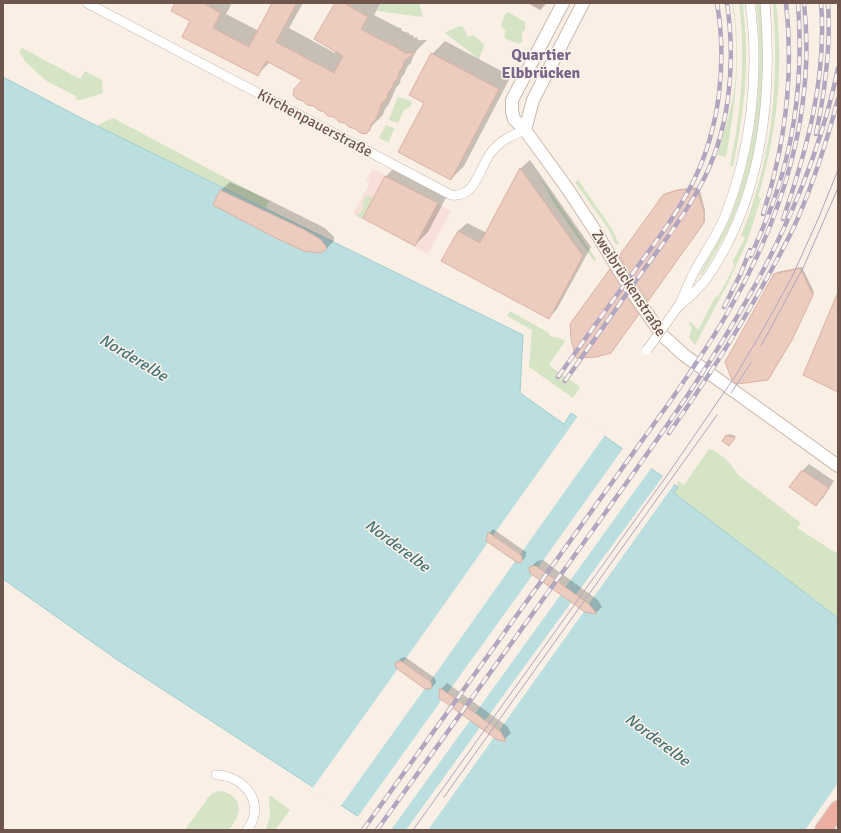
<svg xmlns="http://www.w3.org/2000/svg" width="841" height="833" font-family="Signika,sans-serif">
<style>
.commercial{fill:#f8dfd9}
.green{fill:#d4e4c5}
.water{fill:#bbdee0;stroke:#a3cdd0;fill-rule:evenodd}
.pier{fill:#f9efe4}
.shadow{fill:#0003}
.building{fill:#ebccbf;stroke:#dbb2a2}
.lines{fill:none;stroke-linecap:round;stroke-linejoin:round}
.street-casing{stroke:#c8b6ac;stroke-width:10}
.secondary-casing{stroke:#cdb8ad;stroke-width:14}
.highway-casing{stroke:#d4ccca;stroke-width:18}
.street{stroke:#fff;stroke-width:9}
.secondary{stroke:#fff;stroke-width:12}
.highway{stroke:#ecafa2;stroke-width:16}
.tram{stroke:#b1a5c0;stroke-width:1}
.rail-casing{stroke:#b1a5c0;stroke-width:4.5}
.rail{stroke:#fcf3ea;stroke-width:3;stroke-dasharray:9;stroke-linecap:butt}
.street-bridge-casing{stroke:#c8b6ac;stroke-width:10;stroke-linecap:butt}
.street-bridge{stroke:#fff;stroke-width:9}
.labels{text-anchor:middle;stroke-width:3;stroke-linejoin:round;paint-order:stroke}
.street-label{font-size:15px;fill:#6e564d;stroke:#fcf3ea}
.neighbourhood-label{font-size:16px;font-weight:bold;fill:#7a658b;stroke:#fcf3ea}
.water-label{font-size:16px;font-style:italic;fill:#477578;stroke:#fcf3ea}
</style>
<rect width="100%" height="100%" fill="#f9efe4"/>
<!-- commercial -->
<path class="commercial" d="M526 3H545L541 11Z
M373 169 451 211 428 254 353 214 370 183 366 181Z"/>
<!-- green -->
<path class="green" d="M382 3H419L423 17 377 11Z
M732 3H733C742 55 735 106 726 157L717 155C723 135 730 114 734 92 738 63 737 32 732 3Z
M739 3H743C744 18 746 34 746 49 747 88 741 127 733 166H730C741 112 746 59 739 3Z
M756 3H760C768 69 761 155 734 216 726 237 713 256 702 275L700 274C711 254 722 236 731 215 756 153 765 69 756 3Z
M773 3H776C784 69 777 133 758 197L761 198 747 242 728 283 695 345 689 337 692 328 689 324 691 322 698 330 716 296 718 297 734 267 733 261 745 238 741 235C747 222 751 209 755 195 775 133 778 68 773 3Z
M508 12 525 22V30L522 32V42L519 44 506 39 504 37 506 30 503 29 501 26 505 14Z
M459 26 463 27 468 37 473 35 483 44 484 46 479 59 445 33Z
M22 48 80 79 85 71 102 80 103 93 81 100 75 99 76 96 45 80 26 62 19 52Z
M398 97 411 101 412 103 410 107 404 110 398 123H397L389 120V119C393 111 394 104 398 97Z
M113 118 269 201 266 208 98 127 100 124Z
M386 125 395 129 392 133 389 143 379 138Z
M538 174 596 259 594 261 554 203Z
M578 180 612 229 619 244 616 245 609 230 575 182Z
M366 196 373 198 362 219 357 216 364 208 362 203Z
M510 311 549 333V335L556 338 557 337 565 341 549 365 580 387 573 398 529 367 532 330 507 316Z
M709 449C720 452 732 464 738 475L801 523 797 528 838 554V618L674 493 678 487 677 480 684 485Z
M218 791C236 792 244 806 235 821 233 825 230 829 226 830 219 832 194 830 185 830L210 795Z
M271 796 290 810 275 830H266L270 816 269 797Z"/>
<!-- water -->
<path class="water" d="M3 77 87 121 523 335 520 393 564 424 571 413 678 487 674 493 838 618V830H379L119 661 3 579ZM491 534 522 556 521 562 517 563 486 541 487 536ZM536 566 589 604 593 609 594 613 585 612 532 567ZM401 661 431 682 432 686 430 689H425L396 668V663Z"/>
<!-- pier -->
<path class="pier" d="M578 416 605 435 519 556 492 537Z
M624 447 652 467 564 589 537 569Z
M664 475 675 483 588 605 575 596Z
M489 541 516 560 429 683 402 664Z
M534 573 562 593 474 715 446 695Z
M573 600 585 610 498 732 484 722Z
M399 667 426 687 340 807 312 789Z
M443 698 471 719 391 830H375L357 818Z
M481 726 495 736 428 830H406Z
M838 783V830H805Z"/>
<!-- shadow -->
<path class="shadow" d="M176 3H232L226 14 259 31 273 3H303L289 28 335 53 336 3H381L374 15 399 28H401L402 31 409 33 410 35H413L414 38 417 37 418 40H427L417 50 413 57 411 63 407 67 405 73 401 78 400 83 396 88 389 104 385 109 383 115 365 133 304 80 270 62 257 75 191 20Z
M528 3H547L540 10Z
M445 41 511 76 464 166 451 179 425 103 432 54Z
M530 160 591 247 557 309 549 318 458 231 467 223 487 233 521 168Z
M399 163 450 190 428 232 415 245 364 218 386 176Z
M230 182 261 196 325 228 334 237V241L325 250 214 205 221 190Z
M699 187 705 210V221L650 298 663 195 666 193 680 189Z
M802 267 814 292 793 337 775 275 777 272Z
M612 269 640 312 612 350 610 270Z
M729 434 736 436 730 443 727 436Z
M809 464 834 481 823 498 816 504 791 487 803 470Z
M493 529 526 552V556L522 561 487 541 489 533Z
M543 560 598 600 602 607 596 613 530 568 537 561Z
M405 657 435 678 436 683 432 687 397 663 401 658Z
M447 683 507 726 511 733 505 739 496 738 440 697 441 689Z"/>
<!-- building -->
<path class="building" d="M175 3H203L221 13 213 28 249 47 272 3H297L276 42 334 73 343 56 314 39 335 3H344L368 17 361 29 385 42 387 41 388 44 395 46 396 48H399L400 51 403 50 404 53H415L404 61 403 67 399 72 398 78 394 82 392 88 388 93 387 98 382 103 376 119 371 124 370 130 366 134 360 133 356 129 349 127 345 123 339 122 334 117 328 116 324 112 318 110 314 106 307 105 303 101 297 99 293 95 294 89 302 80 266 61 258 76 182 37 190 21 171 11Z
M431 53 499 89 451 180 398 152 424 103 409 95Z
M520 168 583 256 549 319 441 261 458 231 480 243Z
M385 176 438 203 415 246 363 218Z
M697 189 704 212V223L648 301 619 256 663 195 678 190Z
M220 190 303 229 320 239 326 246V250L320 253 304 251 276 238 213 205Z
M800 268 813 295 792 340 768 380 737 384 732 380 725 362 774 274Z
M610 269 639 314 611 353 596 357 576 358 571 339 570 324Z
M838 292V392L803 375Z
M726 435 735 438 729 446 722 441Z
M802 470 829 488 816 506 789 487Z
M488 532 522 556V562L518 563 486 541Z
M533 566H536L589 604 597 614 585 612 530 573 529 567Z
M401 661 431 682 432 688 425 689 395 667 396 662Z
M440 688 501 732 506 742 496 739 439 698Z"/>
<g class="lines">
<!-- street casing -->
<g class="street-casing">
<path id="street" d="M87 3 451 195C477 199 479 165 493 150 501 140 513 135 525 130
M680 303C685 293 689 282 694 272 704 254 717 236 725 216 751 150 760 74 750 3
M677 308C687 299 699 289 707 278 762 198 773 98 765 3
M216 775C245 775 267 805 247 830"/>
</g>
<!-- secondary casing -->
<g class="secondary-casing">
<path id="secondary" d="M563 3 512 100V111L514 119 525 130 567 188 594 229 629 287 662 335 684 355 838 466
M525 130 533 100 583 3"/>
</g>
<!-- highway casing -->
<g class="highway-casing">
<path id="highway" d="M823 830 838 809"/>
</g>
<!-- street -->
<use href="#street" class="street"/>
<!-- secondary -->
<use href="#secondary" class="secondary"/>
<!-- highway -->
<use href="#highway" class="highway"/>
<!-- tram -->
<path class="tram" d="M761 346 804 266 838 188
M731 393 751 363
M444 797 717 415
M413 830 668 474 736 375 761 333 792 277 819 217 838 170"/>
<!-- rail casing -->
<g class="rail-casing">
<path id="rail" d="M816 134C825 91 831 47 828 3
M763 214C785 146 794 74 786 3
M783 219C807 150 827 77 821 3
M751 256C759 236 769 215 776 194 797 132 803 68 798 3
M724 307 741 273 750 250
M558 377C584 340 611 303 638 266 658 239 679 211 694 180 720 127 727 62 717 3
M565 381C591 344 618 306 645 268 664 242 684 216 699 188 730 133 736 65 727 3
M669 433C703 385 734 337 762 287 774 265 787 243 797 220 814 181 827 141 838 99
M363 830 669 403C689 374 710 344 728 312 782 219 816 112 804 3
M377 830C448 731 519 632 590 534 693 390 802 245 838 68"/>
</g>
<!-- rail -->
<use href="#rail" class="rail"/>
<!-- street-bridge casing -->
<g class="street-bridge-casing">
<path id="street-bridge" d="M647 350 677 308"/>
</g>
<!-- street-bridge -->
<use href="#street-bridge" class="street-bridge"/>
</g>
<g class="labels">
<!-- street labels -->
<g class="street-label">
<text transform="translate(315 123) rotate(28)" y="5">Kirchenpauerstraße</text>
<text transform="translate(629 283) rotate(57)" y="5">Zweibrückenstraße</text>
</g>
<!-- neighbourhood labels -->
<g class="neighbourhood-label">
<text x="541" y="60">Quartier<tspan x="541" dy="18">Elbbrücken</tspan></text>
</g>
<!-- water labels -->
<g class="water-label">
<text transform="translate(134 357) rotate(31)" y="6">Norderelbe</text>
<text transform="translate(398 545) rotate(37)" y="6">Norderelbe</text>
<text transform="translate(658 739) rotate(37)" y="6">Norderelbe</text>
</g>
</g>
<!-- border -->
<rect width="841" height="833" fill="none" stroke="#6e564d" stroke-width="8"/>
</svg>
